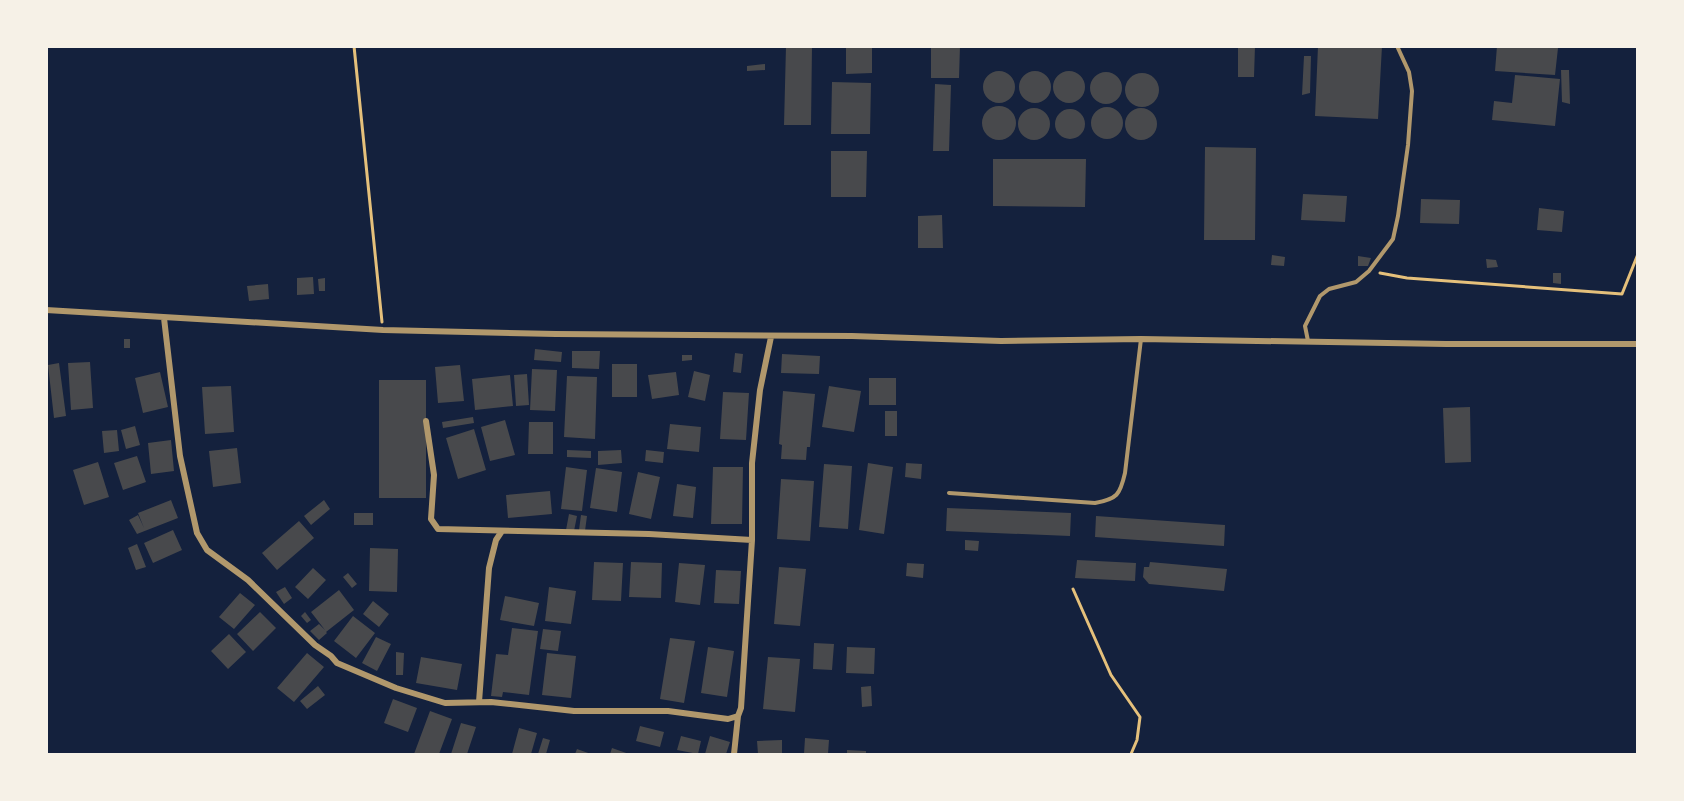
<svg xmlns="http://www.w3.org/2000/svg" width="1684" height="801" font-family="'Sofia Sans Condensed',sans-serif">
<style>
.building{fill:#48494c}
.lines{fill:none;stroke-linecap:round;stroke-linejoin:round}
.path{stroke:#e5c07b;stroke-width:3}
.service{stroke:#b1986c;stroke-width:4}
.minor{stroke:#b1986c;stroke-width:6}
</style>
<rect width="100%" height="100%" fill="#14213d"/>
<!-- building -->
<path class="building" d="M786 46H812L811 125H784Z
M846 46H872V73L846 74Z
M931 46H960L959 78H931Z
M1238 46H1255L1254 77H1238Z
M1318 46H1382L1378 119 1315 116Z
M1497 46 1558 48 1555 75 1495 71Z
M1304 56H1311L1310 93 1302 95Z
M765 64V70L747 71V66Z
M1561 70H1569L1570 104 1562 102Z
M1019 87a16 16 0 1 1 32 0a16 16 0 1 1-32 0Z
M1053 87a16 16 0 1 1 32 0a16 16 0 1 1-32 0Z
M983 87a16 16 0 1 1 32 0a16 16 0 1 1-32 0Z
M1090 88a16 16 0 1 1 32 0a16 16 0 1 1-32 0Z
M1125 90a17 17 0 1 1 34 0a17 17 0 1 1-34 0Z
M1515 75 1560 79 1555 126 1492 120 1494 101 1512 103Z
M832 82 871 83 870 134H831Z
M935 84 951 85 949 151H933Z
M982 123a17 17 0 1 1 34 0a17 17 0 1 1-34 0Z
M1091 123a16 16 0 1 1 32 0a16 16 0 1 1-32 0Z
M1018 124a16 16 0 1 1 32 0a16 16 0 1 1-32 0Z
M1125 124a16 16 0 1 1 32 0a16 16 0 1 1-32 0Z
M1055 124a15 15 0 1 1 30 0a15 15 0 1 1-30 0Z
M1205 147 1256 148 1255 240H1204Z
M831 151H867L866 197H831Z
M993 159H1086L1085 207 993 206Z
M1303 194 1347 196 1345 222 1301 220Z
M1421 199 1460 200 1459 224 1420 223Z
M1539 208 1564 211 1562 232 1537 230Z
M942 215 943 248H918V216Z
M1272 255 1285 257 1284 266 1271 265Z
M1358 256 1371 258 1368 266H1358Z
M1486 259 1496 260 1498 267 1487 268Z
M1553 273H1561V284L1553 283Z
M313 277 314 294 297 295V278Z
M325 278V291H319L318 279Z
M268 284 269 299 249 301 247 286Z
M124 339H130V348H124Z
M535 349 562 352 561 362 534 360Z
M572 351H600L599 369 572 368Z
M735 353 743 354 741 373 733 372Z
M782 354 820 356 819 374 781 373Z
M682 355H692V360L682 361Z
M90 362 93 408 71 410 68 363Z
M59 363 66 416 54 418 48 365Z
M612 364H637V397H612Z
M460 365 464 401 438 403 435 367Z
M532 369 557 370 555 411 530 410Z
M694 371 710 375 705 401 688 397Z
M160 372 168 407 143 413 135 378Z
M676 372 679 395 652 399 648 375Z
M527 374 529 405 516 406 514 375Z
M510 375 513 406 475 410 472 379Z
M567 376 597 377 595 439 564 437Z
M869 378H896V405H869Z
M379 380H426V498H379Z
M231 386 234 432 205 434 202 387Z
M829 386 861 391 854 432 822 427Z
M783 391 815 394 810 447H807L806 460 781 459 782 445 779 444Z
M723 392 749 393 746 440 720 439Z
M1470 407 1471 462 1445 463 1443 408Z
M885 411H897V436H885Z
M473 417 474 423 443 428 442 422Z
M505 420 515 455 490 461 481 427Z
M529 422H553V454H528Z
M670 424 701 427 699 452 667 449Z
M135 426 140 445 126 449 121 430Z
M474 429 486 470 458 479 446 438Z
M117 430 119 451 104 453 102 431Z
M171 440 174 471 151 474 148 443Z
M237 448 241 483 213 487 209 451Z
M567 450 591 451V458L567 457Z
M621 450 622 463 598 465V451Z
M646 450 664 452 663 463 645 461Z
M137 456 146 482 123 490 114 463Z
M98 462 109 497 84 505 73 470Z
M868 463 893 467 884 534 859 530Z
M906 463 922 464 921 479 905 477Z
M824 464 852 466 848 529 819 527Z
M566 467 587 470 582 511 561 509Z
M713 467H743L742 524H711Z
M596 468 622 472 617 512 590 508Z
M638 472 660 477 651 519 629 514Z
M781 479 814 481 810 541 777 539Z
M677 484 696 487 693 518 673 516Z
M550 491 552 514 508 518 506 495Z
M171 500 178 518 137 534 129 520 138 515 144 528 138 513Z
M324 500 330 509 311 525 304 516Z
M947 508 1071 513 1070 536 946 531Z
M354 513H373V525H354Z
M569 514 577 516 574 531 566 530Z
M581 515 587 516 585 531 579 530Z
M1096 516 1225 525 1224 546 1095 537Z
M299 521 314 538 277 570 262 553Z
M173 530 182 550 153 563 144 543Z
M965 540 979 541 978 551 965 550Z
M137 544 146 567 136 570 128 548Z
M370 548 398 549 397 592 369 591Z
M1077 560 1136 563 1135 581 1075 578Z
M594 562 623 563 621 601 592 600Z
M631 562 662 563 661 598 629 597Z
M1150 562 1227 569 1224 591 1149 584 1143 577 1144 567H1149Z
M679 563 705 565 700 605 675 602Z
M907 563 924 564 923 578 906 576Z
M779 567 806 569 800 626 774 624Z
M313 568 326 580 308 599 295 587Z
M716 570 741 571 739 604 714 603Z
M348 573 357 584 352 588 343 577Z
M285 587 292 598 284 604 276 592Z
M549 587 576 591 571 624 545 621Z
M339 590 354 610 326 632 327 633 319 640 310 631 319 624 325 630 311 612Z
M240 593 255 605 234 629 219 617Z
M505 596 539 603 534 626 500 620Z
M373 601 389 614 379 627 363 614Z
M260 612 276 628 253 651 237 634Z
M305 612 311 620 307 623 301 616Z
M353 616 375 633 356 658 334 641Z
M512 628 538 631 529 695 503 692 502 697 491 696 496 654 508 655Z
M543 629 561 631 558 651 540 649Z
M229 634 246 652 228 669 211 651Z
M376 637 391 644 377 671 362 663Z
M670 638 695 641 684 703 660 699Z
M814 643 834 644 832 670 813 669Z
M708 647 734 651 727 697 701 693Z
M847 647 875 648 874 674 846 673Z
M396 652 404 653 403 675H396Z
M307 653 324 667 294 702 277 688Z
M547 653 576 656 571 698 542 695Z
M421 657 462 664 457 690 416 683Z
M768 657 800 659 795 712 763 709Z
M318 686 325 695 307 709 300 701Z
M871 686 872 706 862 707 861 687Z
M393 699 417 708 408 732 384 723Z
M430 711 452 719 439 754H414Z
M461 723 476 727 467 754H451Z
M640 726 664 732 660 747 636 741Z
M519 728 537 733 531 754H512Z
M681 736 701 741 698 754 677 750Z
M710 736 730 742 726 754H705Z
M543 738 550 740 546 754H538Z
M805 738 829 740 828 754H804Z
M782 740V754H758L757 741Z
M612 748 629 754H610Z
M577 749 591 754H575Z
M847 750 866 751V754H847Z"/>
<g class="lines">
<!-- path -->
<path class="path" d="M354 46 382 322
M1380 273 1407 278 1622 294 1638 254
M1073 589 1111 675 1140 717 1137 740 1131 754"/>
<!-- service -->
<path class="service" d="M1308 341 1305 326 1320 296 1329 289 1356 282 1369 271 1393 239 1398 216 1408 145 1412 91 1409 72 1397 46
M949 493 1095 503C1117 499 1120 495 1125 473L1141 339"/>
<!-- minor -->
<path class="minor" d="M46 310 383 330 556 334 852 336 1001 341 1141 339 1446 344H1638
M164 318 180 456 197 533 207 550 248 580 315 645 331 656 337 663 396 688 445 703 491 702 574 711H668L728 719 738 716
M426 421 434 475 431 519 438 529 649 534 752 540
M479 702 489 568 496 540 502 531
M734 754 738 716 741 708 752 540V463L760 390 771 337"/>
</g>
<!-- border -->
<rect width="1684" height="801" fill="none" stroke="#f6f1e7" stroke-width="96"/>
</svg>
